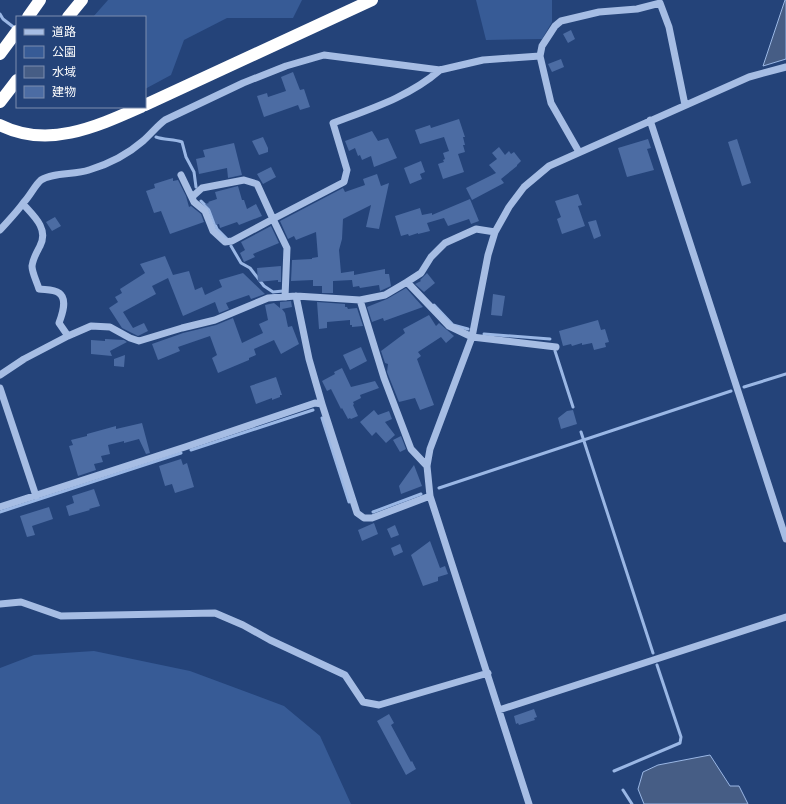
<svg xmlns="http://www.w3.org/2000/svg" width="786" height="804" font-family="Arial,'Noto Sans JP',sans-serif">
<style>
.green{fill:#375b96}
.water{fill:#465d85;stroke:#9ab7e5}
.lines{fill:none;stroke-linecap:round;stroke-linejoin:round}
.stream{stroke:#9ab7e5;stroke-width:3}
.building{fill:#4c6ca3}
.minor{stroke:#a6bde4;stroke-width:7}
.highway{stroke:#fff;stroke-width:12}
</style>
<rect width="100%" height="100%" fill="#244379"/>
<!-- green -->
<path class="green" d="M108 0H302L293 18H227L184 40 171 75 145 89V17H93Z
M476 0H552V22L542 39 486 40Z
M94 651 190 671 284 706 320 736 351 804H0V668L34 655Z"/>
<!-- water -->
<path class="water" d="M785 0H786V59L763 66Z
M710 755 730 786H739L748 804H644L638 789 643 772 658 765Z"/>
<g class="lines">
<!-- stream -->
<path class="stream" d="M0 14 3 19 16 29
M156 137C164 140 174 139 182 142L186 157 194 172 196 187
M201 201 209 209 217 229 227 239
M231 246 241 263 250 268 264 286 273 292 283 291
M434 305 453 325 468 329
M484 334 550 339
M555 351 573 407
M744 387 786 374
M322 418 349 502
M581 432 653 653
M191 450 313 410
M439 488 731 391
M0 512 181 453
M373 512 421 494
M614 771 680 743 681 737 657 665
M623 790 632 804"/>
</g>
<!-- building -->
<path class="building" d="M571 30 575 39 568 43 563 34Z
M561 59 564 67 552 72 548 64Z
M293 72 300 90 304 89 310 107 300 110 298 105 264 117 257 96 267 93 268 97 286 91 281 77Z
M459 119 465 137H463L465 145H463L465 152 458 154 464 172 443 179 438 164 444 162 443 160 445 159 443 153 449 151 444 137 420 144 415 130 430 125 431 128Z
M372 131 378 141 388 138 397 158 374 167 371 156 362 160 360 155 358 156 355 148 349 151 345 141Z
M263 137 268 148V152L259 155 252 141Z
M648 139 651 148 647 149 654 170 627 177 618 148Z
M737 139 751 183 742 186 728 142Z
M234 143 242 175 228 178 227 168 199 174 196 159 205 157 203 150Z
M499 147 505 155 509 151 511 154 514 152 521 161 517 165V166L501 179 504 183 472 200 466 188 496 173 489 165 497 159 492 153Z
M421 161 425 172 420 174 422 179 410 184 404 168Z
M271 167 276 177 263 184 257 174Z
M377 174 381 186 389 183 379 229 366 227 371 205 343 219 342 239 339 250 341 273 354 271V275L385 269V274H389L391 286 380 291 379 285 360 288 359 286 353 287 352 280 333 281V293H322V286H313V280L291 281 292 260 312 259V258L318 257 316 232 296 240 294 236 288 239 280 221 343 188 345 192 365 185 363 179Z
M173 178V181L178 180 186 196 189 207 191 206 201 214 204 222 170 234 161 211 154 213 146 191 155 188 154 184Z
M238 186 242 200H244L247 209 256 204 262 216 239 225 237 222 220 228 219 224 216 225 210 209 205 204 209 203 208 202 217 199 215 192Z
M578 194 582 205 578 206 585 226 562 234 557 219 561 217 555 201Z
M470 199 479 221 471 224 469 219 448 226 444 218 427 223 430 231 418 234V233L409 236 408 234 401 236 395 216 420 208 422 215 432 213V215Z
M55 217 61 226 52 231 46 222Z
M596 220 601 236 594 239 588 222Z
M271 226 279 243 253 254 255 257 244 262 240 253 245 250 241 242Z
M165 256 173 275 189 271 195 290 202 287 205 295 222 287 219 280 243 273 265 294 251 299 249 295 226 303 229 309 219 313 215 302 183 316 168 278 152 286 156 294 123 312 133 328 144 323 148 331 138 336 122 328 109 308 118 302 115 297 122 293 120 289 145 273 140 264Z
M281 266V282H278V280L258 282 257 268Z
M427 273 435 283 424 292 415 284 421 281 420 280Z
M406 288 423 307 384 321 383 318 372 322 367 307 387 299Z
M493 294 505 296 502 316 491 315Z
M291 301 292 307 282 309 285 313 288 327 292 326 299 344 281 354 274 340 254 349 256 355 249 358V360L218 373 212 358 217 355 210 336 178 347 180 351 158 360 152 344 183 333 216 325 233 318 242 343 263 333 259 324 268 320 265 305 274 303 280 308V302Z
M317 302 345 304V307H347L348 309 357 308 363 326 352 327V325H350V320L327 322V328L319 329Z
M429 315 436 326 439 323 454 336 446 343 441 337 418 352 421 356 417 359 434 405 420 410 415 398 399 402 387 372 388 364 385 363 381 351 405 333 403 329Z
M598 320 601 330 605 329 609 342 605 343 606 347 594 350 592 343 582 345V343L572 346 571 344 563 346 559 331Z
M105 339 124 340 127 342 110 351 112 356 91 354V340L105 341Z
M361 347 367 361 350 370 343 355Z
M125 355 124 367 114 366V359Z
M342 368 351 387 375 381 379 388 360 395 361 398 353 402 354 404 353 405 358 416 351 419 350 418 348 419 342 408 341 409 331 389 327 391 322 381 335 374 334 372Z
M276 377 282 395H280V397L272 400V398L256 404 250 386Z
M374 410 378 415 389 411 392 419 385 422 395 435 386 443 376 432 372 436 360 422Z
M573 410 577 424 561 429 558 418 567 411Z
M142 423 150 453 146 454 139 439 124 443V441L108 445 110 454 101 456 103 462 94 464 96 470 78 476 69 446 73 445 71 440 87 436V434L116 426V429Z
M401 436 406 449 400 452 393 440Z
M181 459 183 465 187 463 194 487 175 493 172 484 165 486 159 466Z
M414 465 422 486 401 494 399 486Z
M94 489 100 506 89 509 90 510 69 516 66 506 74 503 72 496Z
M49 507 53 519 32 526 35 535 27 537 20 516Z
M374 523 378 534 362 541 358 530Z
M395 525 399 535 391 538 387 529Z
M430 541 440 568 445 566 448 574 438 577V581L423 586 411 555Z
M400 544 403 552 394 556 391 548Z
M534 709 537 717 534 718 535 720 519 725 518 723 516 724 514 716Z
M389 714 394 723 391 725 411 762 412 761 416 769 406 775 377 721Z"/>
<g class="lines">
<!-- minor -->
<path class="minor" d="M540 56 542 46 555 26 561 21 599 12 637 9 660 3 669 27 685 105
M650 120 786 539
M181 175 194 202 205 211 213 231 225 242 232 241 273 219 287 248 285 297
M192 197 202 188 244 180 257 184 273 219 344 182 347 170 333 123C370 109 409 97 440 70
M23 204C34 216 49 229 40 246 37 252 33 258 32 266 32 273 37 282 39 289 45 290 54 289 59 293 68 299 62 315 59 323L68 336
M0 230C8 221 17 212 24 202 30 196 35 185 41 180 53 172 75 175 89 170 109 164 128 154 143 141 151 134 157 126 165 120L243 83 286 66 324 55 440 70 483 60 540 56 551 103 579 152
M407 282 449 326 472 337 556 347
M296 296 309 359 322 404
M360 300 384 378 411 449 427 466
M0 375 24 359 68 336 91 326 110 327 130 338 139 341 182 328 215 320 268 298 296 296 360 300 385 295 407 282 421 273 431 257 445 243 476 229 495 232
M0 388 36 496
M0 507 185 447 315 403 322 404 357 513 364 518H372L430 496
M0 604 21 602 61 616 215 613 243 625 270 640 345 675 363 702 379 705 488 673
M499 710 786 617
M529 804 430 496 427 466 430 449 472 337 488 255 495 232 509 207 524 187 549 166 749 77 786 67"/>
<!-- highway -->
<path class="highway" d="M28 17 40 0
M68 17 82 0
M0 54 17 31
M0 102 17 80
M145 105 372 0
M0 125C48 149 96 127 141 107"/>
</g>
<!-- legend -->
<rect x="16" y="16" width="130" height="92" fill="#244379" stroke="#7c8eaf"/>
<rect x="24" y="29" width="20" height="6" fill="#a6bde4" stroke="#7c8eaf"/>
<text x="52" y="36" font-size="12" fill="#ffffff">道路</text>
<rect x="24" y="46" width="20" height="12" fill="#375b96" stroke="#7c8eaf"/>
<text x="52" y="56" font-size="12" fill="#ffffff">公園</text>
<rect x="24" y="66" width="20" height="12" fill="#465d85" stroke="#7c8eaf"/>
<text x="52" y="76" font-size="12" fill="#ffffff">水域</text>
<rect x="24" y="86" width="20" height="12" fill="#4c6ca3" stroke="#7c8eaf"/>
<text x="52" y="96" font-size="12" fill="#ffffff">建物</text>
</svg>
